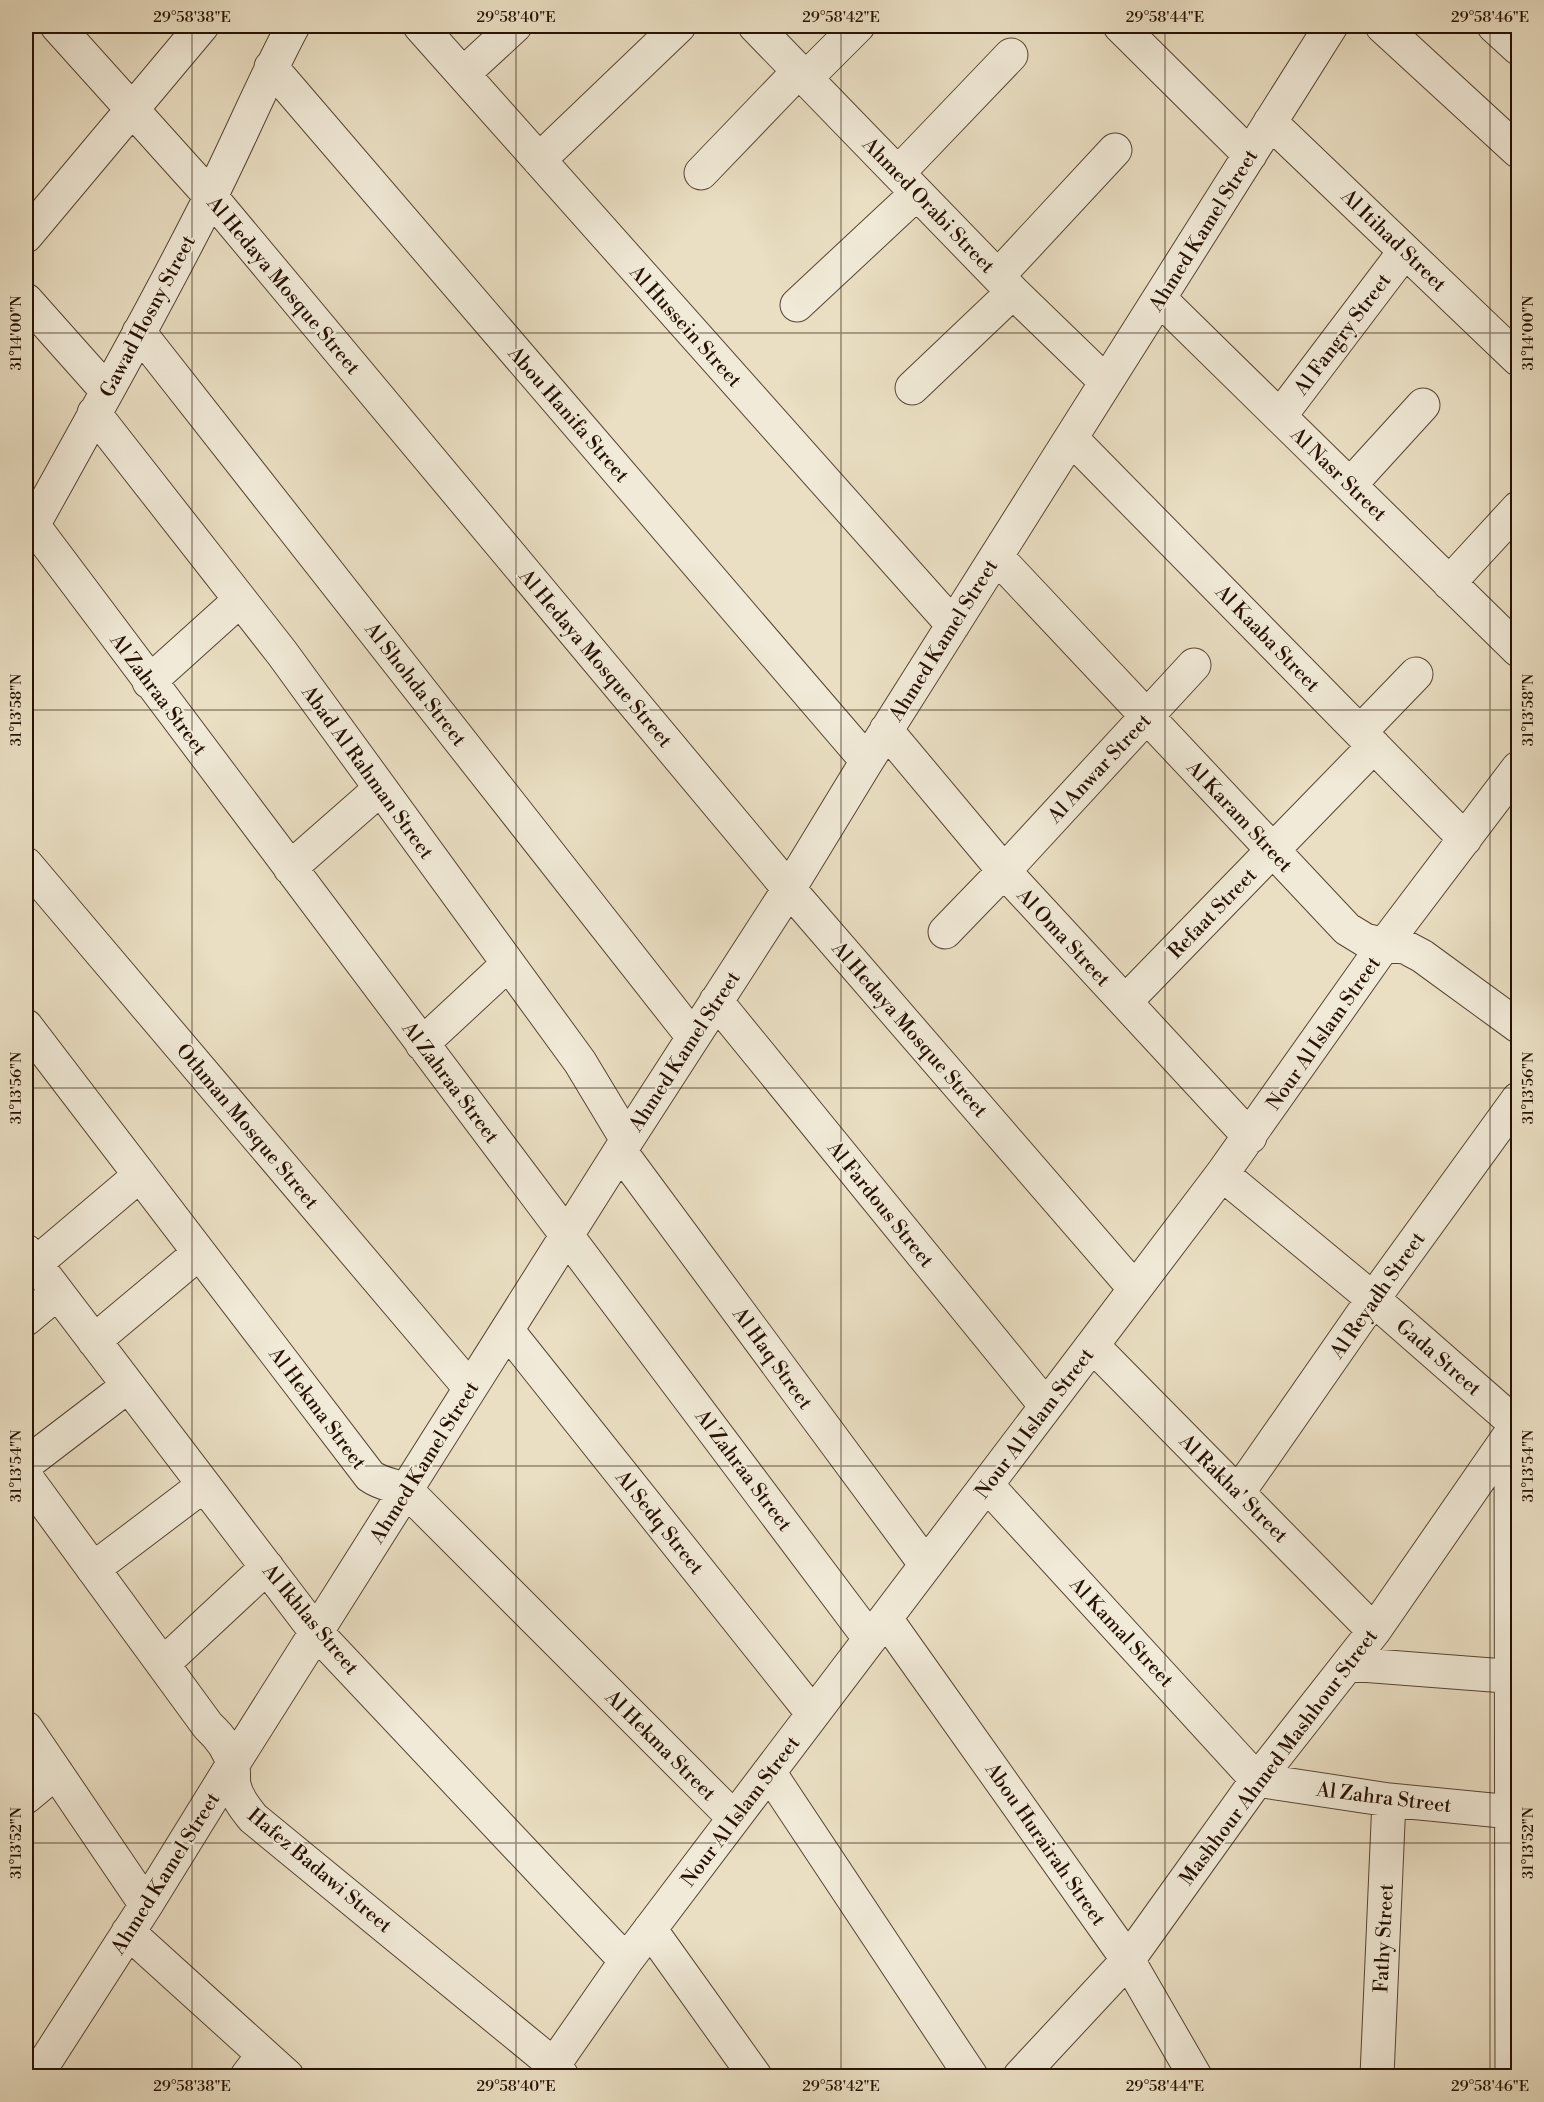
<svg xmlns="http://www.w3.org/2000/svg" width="1544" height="2102" font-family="'Libre Bodoni',serif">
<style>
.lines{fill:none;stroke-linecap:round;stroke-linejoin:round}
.minor-casing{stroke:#574533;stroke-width:35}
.minor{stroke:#f1ead8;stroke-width:33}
.ticks{fill:none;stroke:#261203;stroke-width:1.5;stroke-opacity:0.45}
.labels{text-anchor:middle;stroke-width:4.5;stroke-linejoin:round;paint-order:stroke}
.street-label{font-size:20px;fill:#261203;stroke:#f1ead8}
.neatline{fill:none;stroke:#261203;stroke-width:2}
.ticks-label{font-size:15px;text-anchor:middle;fill:#261203}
</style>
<rect width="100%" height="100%" fill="#eadfc3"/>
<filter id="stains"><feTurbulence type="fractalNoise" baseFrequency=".00333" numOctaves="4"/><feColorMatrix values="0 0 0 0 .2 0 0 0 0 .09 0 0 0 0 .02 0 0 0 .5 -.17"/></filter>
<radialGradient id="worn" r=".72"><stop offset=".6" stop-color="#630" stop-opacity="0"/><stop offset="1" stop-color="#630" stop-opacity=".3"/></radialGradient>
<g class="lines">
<!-- minor casing -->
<g class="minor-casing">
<path id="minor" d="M57 26 211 197 789 889 1135 1289
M420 26 953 625
M755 26 1013 292 1106 382
M1120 26 1250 155
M1382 26 1518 151
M1494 26 1518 48
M271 67 867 761
M463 74 515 26
M806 78 858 26
M1270 122 1518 359
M539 160 679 26
M701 173 799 71
M898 173 1011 55
M26 236 202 26
M998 276 1115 150
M1160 299 1518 650
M26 300 107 391
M797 305 917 193
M139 332 693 1037
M912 388 1013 292
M94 413 282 653 580 1062 627 1140
M1280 416 1405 251
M1071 438 1465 839
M1350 485 1423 405
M33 525 870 1639
M26 538C88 426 152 313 210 198 239 141 263 82 293 26
M997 557 1347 929 1365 940 1384 945 1405 947 1422 956 1518 1026
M1449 583 1518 508
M149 682 240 600
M886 730 1004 871 1250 1137
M1360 732 1416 674
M26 864 470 1388
M290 868 380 789
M945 932 1004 871 1194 665
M716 1001 1046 1406
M1125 1002 1374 746
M26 1026 370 1476C381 1484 393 1485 406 1490L734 1818
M422 1044 508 964
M620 1151 926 1565
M1222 1174 1373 1299 1517 1425
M26 1251 316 1632 626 1961
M35 1264 140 1175
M26 1319 57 1293
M507 1330 813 1714
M94 1341 199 1253
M1093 1346 1374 1631
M1511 1435 1512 2076
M26 1464 128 1386
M26 1477 208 1726C220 1737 230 1749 233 1766 234 1772 233 1779 234 1785 237 1798 245 1808 253 1818L554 2065 562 2076
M987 1485 1257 1780 1389 1800 1512 1812
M1238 1493 1373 1299 1518 1099
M93 1569 204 1485
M886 1619 1128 1960 1195 2076
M163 1664 267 1567
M1348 1664 1518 1677
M26 1728 146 1905
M769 1772 971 2076
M26 1797 56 1772
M650 1929 755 2076
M128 1932 287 2076
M36 2076 146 1905 233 1764 627 1140 789 889 867 761 1331 26
M247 2076 263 2055
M546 2076 626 1961 1222 1174 1384 945 1518 768
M1020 2076 1128 1960 1257 1780 1374 1631 1518 1423
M1377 2076 1389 1800"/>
</g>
<!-- minor -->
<use href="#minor" class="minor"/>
</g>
<!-- ticks -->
<path class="ticks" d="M192 26V2076M516 26V2076M841 26V2076M1165 26V2076M1490 26V2076M26 333H1518M26 710H1518M26 1088H1518M26 1466H1518M26 1843H1518"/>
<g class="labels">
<!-- street labels -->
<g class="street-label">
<text transform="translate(929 205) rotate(46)" y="7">Ahmed Orabi Street</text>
<text transform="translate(1203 230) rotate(-58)" y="7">Ahmed Kamel Street</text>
<text transform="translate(1394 240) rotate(44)" y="7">Al Itihad Street</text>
<text transform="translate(284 285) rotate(50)" y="7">Al Hedaya Mosque Street</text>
<text transform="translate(147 316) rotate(-62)" y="7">Gawad Hosny Street</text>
<text transform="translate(686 326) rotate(48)" y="7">Al Hussein Street</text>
<text transform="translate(1342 334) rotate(-53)" y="7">Al Fangry Street</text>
<text transform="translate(569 414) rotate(49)" y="7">Abou Hanifa Street</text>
<text transform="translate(1339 474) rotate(44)" y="7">Al Nasr Street</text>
<text transform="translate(1268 638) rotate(46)" y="7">Al Kaaba Street</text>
<text transform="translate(943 640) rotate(-58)" y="7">Ahmed Kamel Street</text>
<text transform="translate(596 658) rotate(50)" y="7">Al Hedaya Mosque Street</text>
<text transform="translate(416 684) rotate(52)" y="7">Al Shohda Street</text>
<text transform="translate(159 694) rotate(53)" y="7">Al Zahraa Street</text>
<text transform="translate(1099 768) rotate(-47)" y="7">Al Anwar Street</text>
<text transform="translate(368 772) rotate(54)" y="7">Abad Al Rahman Street</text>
<text transform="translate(1240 816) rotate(47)" y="7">Al Karam Street</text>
<text transform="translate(1212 913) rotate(-46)" y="7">Refaat Street</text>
<text transform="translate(1064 937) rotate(47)" y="7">Al Oma Street</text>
<text transform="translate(910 1029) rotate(49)" y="7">Al Hedaya Mosque Street</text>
<text transform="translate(1323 1033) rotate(-55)" y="7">Nour Al Islam Street</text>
<text transform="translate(684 1051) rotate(-57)" y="7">Ahmed Kamel Street</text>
<text transform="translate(451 1082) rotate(53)" y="7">Al Zahraa Street</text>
<text transform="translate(248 1126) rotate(50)" y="7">Othman Mosque Street</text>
<text transform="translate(881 1204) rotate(51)" y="7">Al Fardous Street</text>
<text transform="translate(1377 1295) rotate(-55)" y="7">Al Reyadh Street</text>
<text transform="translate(1439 1357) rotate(41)" y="7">Gada Street</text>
<text transform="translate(773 1358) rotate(54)" y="7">Al Haq Street</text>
<text transform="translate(318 1408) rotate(53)" y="7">Al Hekma Street</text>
<text transform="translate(1034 1423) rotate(-53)" y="7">Nour Al Islam Street</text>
<text transform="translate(424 1462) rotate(-58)" y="7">Ahmed Kamel Street</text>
<text transform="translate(744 1470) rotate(53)" y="7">Al Zahraa Street</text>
<text transform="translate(1234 1488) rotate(45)" y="7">Al Rakha' Street</text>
<text transform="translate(660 1522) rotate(51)" y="7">Al Sedq Street</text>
<text transform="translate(311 1619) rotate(50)" y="7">Al Ikhlas Street</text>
<text transform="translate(1122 1632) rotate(47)" y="7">Al Kamal Street</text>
<text transform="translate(661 1745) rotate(45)" y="7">Al Hekma Street</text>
<text transform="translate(1278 1757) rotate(-53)" y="7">Mashhour Ahmed Mashhour Street</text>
<text transform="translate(1384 1797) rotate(7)" y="7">Al Zahra Street</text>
<text transform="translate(740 1811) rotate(-53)" y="7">Nour Al Islam Street</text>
<text transform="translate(1046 1844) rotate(55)" y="7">Abou Hurairah Street</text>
<text transform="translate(320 1870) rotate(40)" y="7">Hafez Badawi Street</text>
<text transform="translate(165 1873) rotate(-58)" y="7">Ahmed Kamel Street</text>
<text transform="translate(1383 1938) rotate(-87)" y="7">Fathy Street</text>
</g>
</g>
<!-- margin -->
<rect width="1544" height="2102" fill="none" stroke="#eadfc3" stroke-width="66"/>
<rect x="33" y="33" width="1478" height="2036" class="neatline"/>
<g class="ticks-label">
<text x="192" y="22">29°58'38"E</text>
<text x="516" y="22">29°58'40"E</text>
<text x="841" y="22">29°58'42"E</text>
<text x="1165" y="22">29°58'44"E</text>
<text x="1490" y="22">29°58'46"E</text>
<text transform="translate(16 333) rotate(-90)" y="5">31°14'00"N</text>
<text transform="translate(1528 333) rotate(-90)" y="5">31°14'00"N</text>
<text transform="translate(16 710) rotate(-90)" y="5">31°13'58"N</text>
<text transform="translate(1528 710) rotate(-90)" y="5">31°13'58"N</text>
<text transform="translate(16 1088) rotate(-90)" y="5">31°13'56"N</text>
<text transform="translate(1528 1088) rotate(-90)" y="5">31°13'56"N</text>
<text transform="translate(16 1466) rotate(-90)" y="5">31°13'54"N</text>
<text transform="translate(1528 1466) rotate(-90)" y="5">31°13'54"N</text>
<text transform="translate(16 1843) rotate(-90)" y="5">31°13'52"N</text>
<text transform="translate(1528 1843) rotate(-90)" y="5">31°13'52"N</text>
<text x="192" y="2091">29°58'38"E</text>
<text x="516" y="2091">29°58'40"E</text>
<text x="841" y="2091">29°58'42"E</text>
<text x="1165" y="2091">29°58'44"E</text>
<text x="1490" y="2091">29°58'46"E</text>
</g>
<rect width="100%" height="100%" filter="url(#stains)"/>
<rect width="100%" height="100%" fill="url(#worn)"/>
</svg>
